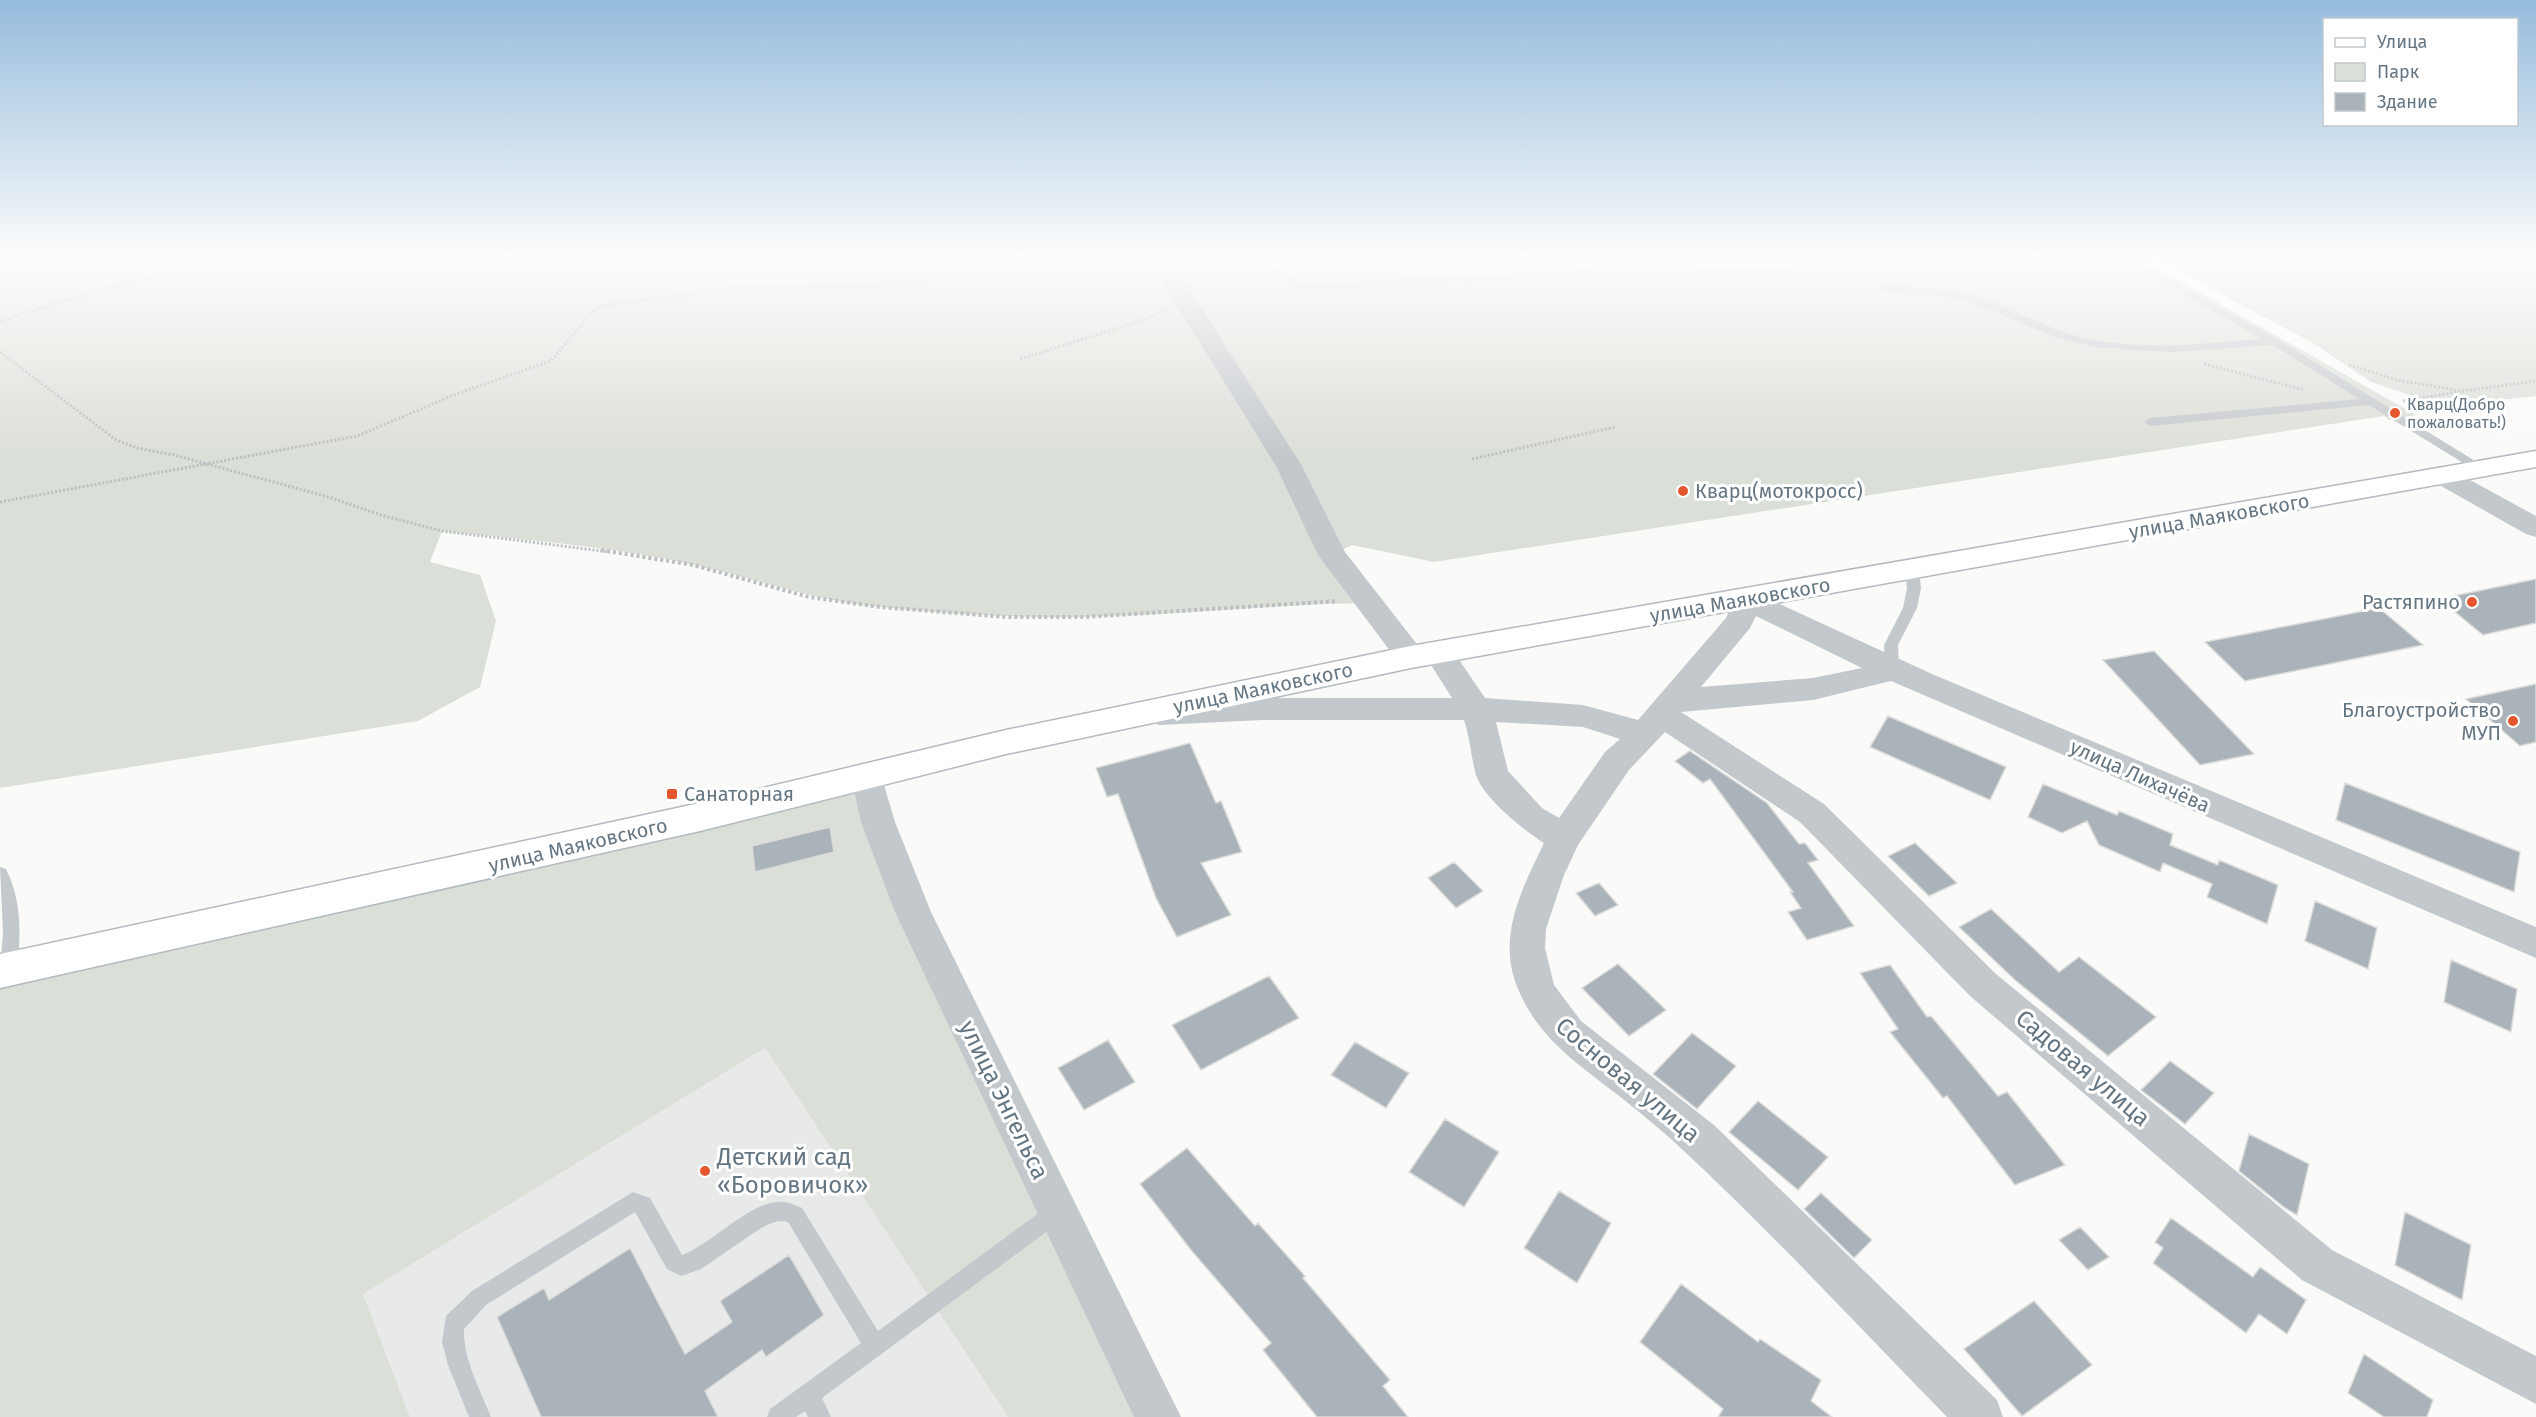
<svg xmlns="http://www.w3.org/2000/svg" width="2536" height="1417" font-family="'Fira Sans',sans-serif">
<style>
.built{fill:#e8e9e9}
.green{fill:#dadfd7}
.building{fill:#aab3b9;stroke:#dcdcda;stroke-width:1.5}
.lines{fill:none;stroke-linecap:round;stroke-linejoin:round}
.secondary-casing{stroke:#b3babf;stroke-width:3}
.path-far1{stroke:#bbbfc2;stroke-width:3;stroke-dasharray:2 2;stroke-linecap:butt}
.path{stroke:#bbbfc2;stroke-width:4;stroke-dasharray:3 3;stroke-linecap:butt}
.service{fill:#c3c8cc;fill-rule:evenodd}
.minor{fill:#c3c8cc;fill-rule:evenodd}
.secondary{fill:#fff;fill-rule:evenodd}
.poi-dot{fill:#e4572e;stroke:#fff;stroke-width:2}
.labels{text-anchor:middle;stroke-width:6;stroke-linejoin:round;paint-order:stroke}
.far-poi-label{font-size:16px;fill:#657683;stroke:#fff;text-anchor:start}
.poi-label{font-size:20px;fill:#657683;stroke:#fff;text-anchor:start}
.street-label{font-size:20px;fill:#657683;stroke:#fff}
.near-street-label{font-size:24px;fill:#657683;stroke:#fff}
.near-poi-label{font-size:24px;fill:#657683;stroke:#fff;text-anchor:start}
</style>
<rect width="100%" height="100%" fill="#fafaf8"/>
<!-- built -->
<path class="built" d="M765 1048 1008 1417H410L363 1294Z"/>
<!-- green -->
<path class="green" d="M0 258H2140L2416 415 2389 420 2384 416 1434 562 1352 545 1333 555 1369 603C1274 604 1179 615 1083 617 1016 618 948 614 881 607 816 601 757 579 694 565 612 546 525 540 442 531L430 562 480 575 496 621 480 687 418 721 0 788Z
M2153 258H2536V396L2443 406 2371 382 2313 343Z
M867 777 1158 1417H1008L765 1048 363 1294 410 1417H0V971Z"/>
<!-- building -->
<path class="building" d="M2536 579V623L2483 635 2439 599Z
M2379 608 2423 645 2245 681 2205 642Z
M2154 651 2254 754 2200 765 2103 660Z
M2536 684V742L2520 746 2466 699Z
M1888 716 2006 767 1990 800 1870 747Z
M1190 743 1216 803 1221 801 1242 852 1201 863 1231 915 1177 937 1156 898 1118 794 1107 797 1096 768Z
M1690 751 1767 803 1799 844 1805 843 1818 860 1808 863 1854 926 1807 940 1788 912 1801 908 1790 892H1793L1710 779 1703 783 1675 761Z
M2345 783 2520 852 2514 892 2336 820Z
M2043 784 2117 815 2119 811 2173 834 2170 845 2218 865 2219 860 2278 885 2267 924 2207 897 2212 884 2163 863 2160 872 2099 845 2087 821 2062 833 2028 817Z
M830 827 834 852 755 872 752 846Z
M1915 843 1957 883 1929 896 1888 856Z
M1454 862 1483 891 1456 908 1428 878Z
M1599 883 1618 905 1595 916 1576 893Z
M2315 901 2377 928 2368 969 2305 941Z
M1991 909 2059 972 2079 957 2156 1017 2108 1056 2015 980 1959 927Z
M2451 960 2517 989 2511 1032 2444 1002Z
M1618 964 1666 1010 1629 1036 1582 988Z
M1890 965 1927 1017 1931 1016 1998 1096 2007 1092 2065 1165 2015 1185 1947 1096 1943 1098 1890 1032 1898 1029 1860 973Z
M1269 976 1299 1018 1201 1070 1172 1025Z
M1692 1033 1736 1066 1697 1109 1653 1074Z
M1108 1040 1135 1082 1084 1110 1058 1068Z
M1355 1042 1409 1073 1386 1108 1331 1075Z
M2170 1061 2214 1093 2185 1124 2141 1090Z
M1758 1101 1828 1157 1798 1190 1729 1132Z
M1445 1119 1499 1152 1464 1207 1409 1172Z
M2249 1134 2309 1164 2297 1215 2285 1208 2239 1171Z
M1187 1148 1255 1226 1258 1223 1305 1276 1303 1278 1390 1380 1383 1386 1408 1417H1317L1263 1350 1271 1343 1191 1250 1140 1184Z
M1559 1191 1611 1223 1577 1283 1524 1248Z
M1821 1193 1872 1240 1854 1258 1804 1209Z
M2405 1212 2471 1245 2462 1300 2395 1265Z
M2171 1218 2253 1277 2260 1267 2306 1300 2287 1334 2259 1314 2246 1333 2153 1263 2163 1248 2155 1242Z
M2080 1227 2109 1257 2088 1270 2059 1240Z
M630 1248 685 1354 732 1322 720 1301 789 1255 824 1315 766 1357 762 1350 705 1391 718 1417H541L497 1317 544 1288 549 1300Z
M1681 1284 1758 1342 1760 1339 1821 1380 1811 1401 1832 1417H1718L1723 1409 1640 1342Z
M2034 1301 2092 1365 2022 1416 1964 1349Z
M2364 1354 2433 1400 2427 1417H2384L2348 1393Z"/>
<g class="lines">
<!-- secondary casing -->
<g class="secondary-casing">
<path id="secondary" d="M2536 451V467L1411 668 1006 754 700 831 0 988V954L700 803 1006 730 1411 646Z"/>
</g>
<!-- path-far1 -->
<path class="path-far1" d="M0 321 105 288 242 258
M0 352 116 440 137 448 174 455 325 496 381 515 442 531 611 552
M1020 359 1141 321 1166 310
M2204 364 2304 390
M2349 365 2397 380 2462 391 2536 381
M2403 401 2458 392
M1472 459 1615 427
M0 502 357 436 454 395 551 361 597 307 731 288 923 284 930 258"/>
<!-- path -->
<path class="path" d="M601 550 693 565 809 597 880 607 1007 617H1085L1338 601"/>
<!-- service -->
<path class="service" d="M1209 258 1267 260 1303 284 1360 281 1354 258H1364L1370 280 1599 269 1593 258H1603L1611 272 1606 275 1301 290 1260 265 1214 261Z
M1635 258H1645L1653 272 1840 263 1836 258H1846L1852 266 1847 269 1650 278 1646 277Z
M2121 258H2133L2279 340 2488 469 2486 472H2478L2369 405 2150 426 2144 422 2150 418 2359 399 2273 345 2171 352 2094 347 2054 337 1965 300 1931 294 1881 292 1876 289 1881 286C1916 287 1952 287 1985 299 2022 313 2054 333 2093 340 2148 351 2206 343 2262 339Z
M1912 565 1919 569 1921 588 1917 608 1898 645 1899 669 1892 674 1885 669 1884 645 1903 608 1907 588 1905 569Z
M0 867 6 869C22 901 21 935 17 969L14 974 8 976 2 974 0 971 3 932Z
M633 1192 650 1198 682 1255C711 1245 754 1197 785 1202 790 1203 797 1206 802 1208L878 1331 1051 1204 1058 1201 1065 1204 1068 1211 1065 1218 822 1398 831 1417H808L805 1411 796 1417H767L770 1409 861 1343 788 1222C779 1219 770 1223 761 1228L701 1269 681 1276 667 1269 635 1212 486 1305 464 1329C463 1359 480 1389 491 1417H469L448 1365 442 1342 446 1316 472 1291Z"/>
<!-- minor -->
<path class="minor" d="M1153 258H1175L1183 280 1302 466 1345 552 1423 652 1427 645 1438 642 1449 645 1485 698 1583 705 1638 720 1726 618 1737 592 1747 589 1932 674 2536 927V958L1891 681 1813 700 1681 712 1824 804 1996 974 2332 1250 2536 1356V1404L2302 1280 1970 996 1800 822 1665 732 1629 770 1578 845 1564 875 1546 929 1545 948 1554 985 1581 1021 1715 1126 1997 1400 2003 1417H1947C1860 1328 1776 1237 1685 1152 1665 1133 1644 1116 1623 1099 1581 1066 1539 1040 1518 989 1496 937 1522 889 1544 843 1524 830 1484 799 1476 775 1471 757 1470 738 1464 720H1263L1160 725 1149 722 1144 714 1149 706 1160 703 1263 698H1452L1426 657 1422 664 1411 668 1400 664 1318 555 1276 466 1161 280ZM1756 616 1862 668 1813 678 1701 687 1750 628ZM1496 722 1583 727 1620 739 1605 752 1559 818 1542 808 1508 771Z
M2443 468 2452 470 2536 516V537L2526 534 2434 482 2430 476 2434 470Z
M867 765 879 768 895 822 931 912 1181 1417H1134L895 912 861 822 851 777 855 768Z"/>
<!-- secondary -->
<use href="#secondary" class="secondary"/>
</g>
<!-- sky -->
<linearGradient id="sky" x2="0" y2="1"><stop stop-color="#96bcdc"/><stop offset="0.57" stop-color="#fdfdfc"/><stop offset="1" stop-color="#fdfdfc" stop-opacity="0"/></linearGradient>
<rect width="2536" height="456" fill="url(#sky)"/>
<!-- markers -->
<g class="poi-dot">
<circle cx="2395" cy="413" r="6"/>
<circle cx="1683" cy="491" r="6"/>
<circle cx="2472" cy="602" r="6"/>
<circle cx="2513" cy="721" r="6"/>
<rect x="666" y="788" width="12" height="12" rx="3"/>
<circle cx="705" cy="1171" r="6"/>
</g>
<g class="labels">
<!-- far-poi labels -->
<g class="far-poi-label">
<text x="2407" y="410">Кварц(Добро<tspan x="2407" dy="18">пожаловать!)</tspan></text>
</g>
<!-- poi labels -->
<g class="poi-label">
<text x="1695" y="498">Кварц(мотокросс)</text>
<text x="2460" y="609" text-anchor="end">Растяпино</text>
<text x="2501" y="717" text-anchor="end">Благоустройство<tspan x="2501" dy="23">МУП</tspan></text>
<text x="684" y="801">Санаторная</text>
</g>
<!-- street labels -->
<g class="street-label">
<text transform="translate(2219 516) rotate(-10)" y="7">улица Маяковского</text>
<text transform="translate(1740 600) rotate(-10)" y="7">улица Маяковского</text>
<text transform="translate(1263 688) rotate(-12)" y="7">улица Маяковского</text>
<text transform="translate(2140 776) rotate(24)" y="7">улица Лихачёва</text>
<text transform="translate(578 845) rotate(-13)" y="7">улица Маяковского</text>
</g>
<!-- near-street labels -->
<g class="near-street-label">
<text transform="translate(2083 1068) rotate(40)" y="8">Садовая улица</text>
<text transform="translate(1628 1080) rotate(40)" y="8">Сосновая улица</text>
<text transform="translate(1004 1100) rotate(64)" y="8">улица Энгельса</text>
</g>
<!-- near-poi labels -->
<g class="near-poi-label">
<text x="717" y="1165">Детский сад<tspan x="717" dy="28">«Боровичок»</tspan></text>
</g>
</g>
<!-- legend -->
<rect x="2323" y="18" width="195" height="108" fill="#ffffff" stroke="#c1c8cd" stroke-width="1.5"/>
<rect x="2335" y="38" width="30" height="9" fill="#ffffff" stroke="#c1c8cd" stroke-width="1.5"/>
<text x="2377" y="48" font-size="18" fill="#657683">Улица</text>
<rect x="2335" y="63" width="30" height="18" fill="#dadfd7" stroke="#c1c8cd" stroke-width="1.5"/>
<text x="2377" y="78" font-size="18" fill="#657683">Парк</text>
<rect x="2335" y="93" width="30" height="18" fill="#aab3b9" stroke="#c1c8cd" stroke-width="1.5"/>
<text x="2377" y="108" font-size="18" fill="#657683">Здание</text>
</svg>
